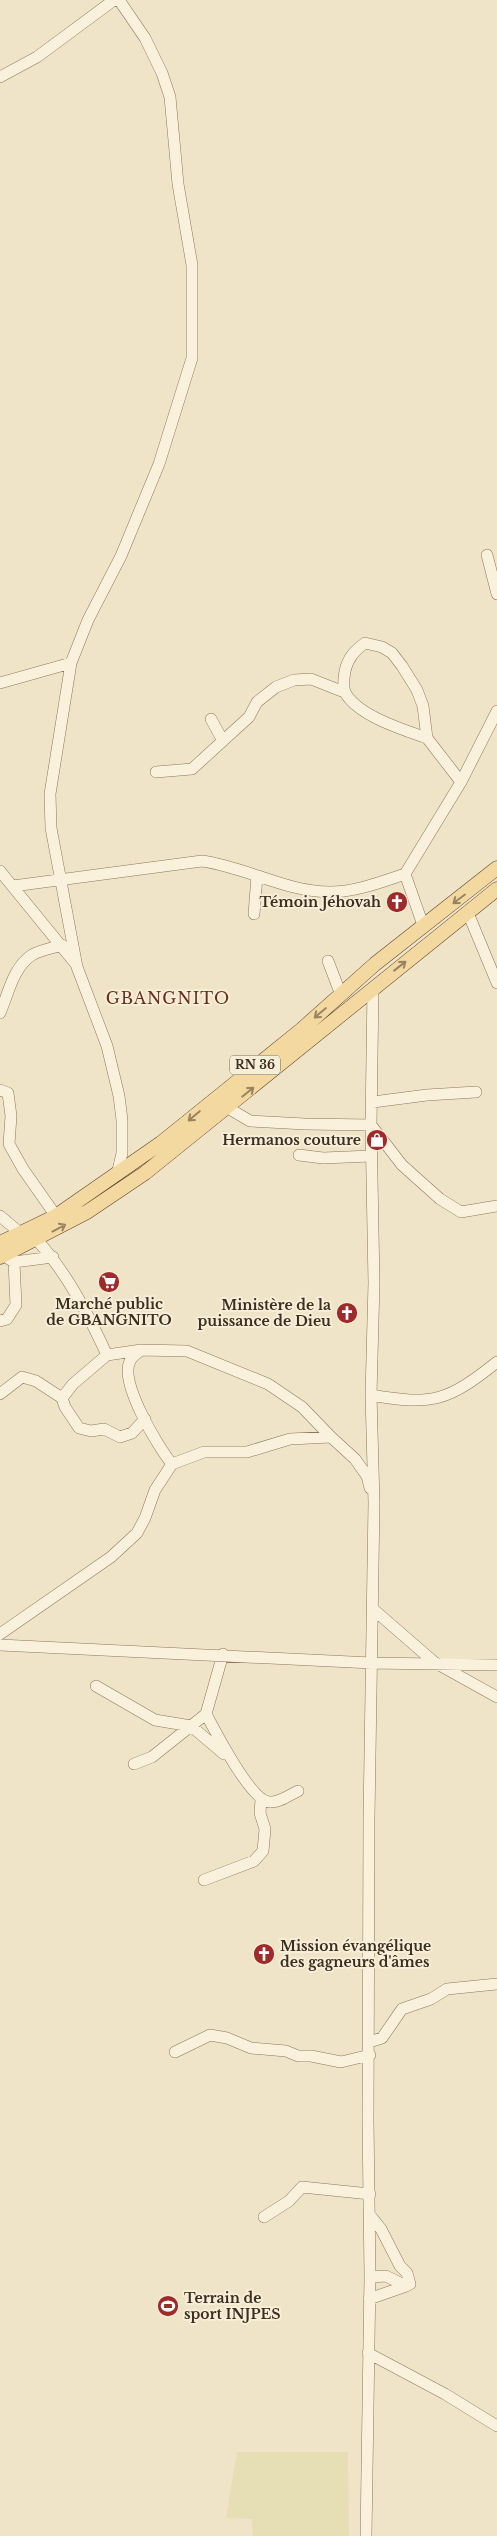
<svg xmlns="http://www.w3.org/2000/svg" width="497" height="2536" font-family="'Libre Baskerville',serif">
<style>
.farmland{fill:#e6deb5}
.lines{fill:none;stroke-linecap:round;stroke-linejoin:round}
.minor-casing{stroke:#8d765c;stroke-width:12}
.major-casing{stroke:#5b4430;stroke-width:15}
.minor{stroke:#faf1dc;stroke-width:11}
.major{stroke:#f3d9a0;stroke-width:14}
.oneway{stroke:#988460}
.labels{text-anchor:middle;stroke-width:4;stroke-linejoin:round;paint-order:stroke}
.shield{fill:#f7eed8;stroke:#756857;stroke-width:1}
.shield-label{font-size:12px;font-weight:bold;fill:#3d2e20}
.poi-label{font-size:14px;font-weight:bold;fill:#3d2e20;stroke:#f7eed8;text-anchor:end}
.quarter-label{font-size:16px;letter-spacing:1px;fill:#6b2e1e;stroke:#f7eed8}
</style>
<rect width="100%" height="100%" fill="#f0e4c8"/>
<!-- farmland -->
<path class="farmland" d="M237 2452H348L349 2536H253L252 2519 226 2518Z"/>
<g class="lines">
<!-- minor casing -->
<g class="minor-casing">
<path id="minor" d="M0 77 37 57 114 0
M487 555 497 594
M0 683 71 663
M211 719 223 741
M427 738C404 730 359 716 346 694 342 688 344 677 345 671 348 658 354 651 365 643L382 647 392 653 402 666 417 690 423 706 427 738 461 782
M156 772 192 769 249 717 257 702 276 687 294 680 311 679 344 692
M0 871 75 963
M405 874 423 925
M13 886 202 861C246 867 286 892 330 892 355 892 381 882 405 874L461 782 497 711
M468 913 497 983
M254 914 257 876
M328 961 341 995
M0 1013C8 995 13 967 32 955 40 950 53 948 62 945
M0 1090 8 1093 11 1116 9 1144 23 1169 56 1216
M373 1102 427 1095 476 1092
M228 1108 250 1121 305 1124 371 1125 402 1165 440 1199 461 1212 497 1206
M299 1155 323 1158 371 1156
M117 1175 122 1153V1120L119 1096 107 1046 77 967 51 828 50 794 71 663 88 620 121 556 159 464 192 358V265L178 184 170 97 162 73 145 38 119 0
M0 1216 19 1232 27 1231
M37 1240C67 1273 88 1314 107 1355L73 1384 62 1398 65 1407 79 1428 91 1431 104 1429 120 1437 132 1433 145 1419
M9 1259 14 1262 53 1257
M0 1321 7 1319 16 1305 14 1262
M141 1350C137 1353 132 1357 130 1361 119 1382 158 1447 172 1464
M107 1355 141 1350 187 1351 268 1384 302 1407 331 1437 355 1459 367 1476 370 1488
M0 1394 22 1377 36 1381 62 1398
M371 1395C433 1406 448 1401 497 1362
M373 1609 434 1662 497 1697
M0 1634 111 1557 137 1533 145 1518 155 1490 172 1464 204 1452H247L290 1439 331 1437
M0 1645 372 1663 497 1665
M223 1654 206 1714C215 1731 251 1800 269 1802 279 1803 289 1795 298 1791
M96 1686 155 1720 191 1726 224 1754
M134 1764 152 1757 206 1714
M204 1880 254 1861 263 1851 265 1829 260 1813 261 1800
M369 2042 382 2038 402 2009 431 1999 447 1989 497 1984
M175 2052 210 2035 227 2038 251 2048 286 2051 298 2056H311L341 2062 370 2055
M369 2214 381 2229 400 2266 407 2273 410 2284 406 2286 386 2276 370 2277
M264 2217 289 2201 302 2187 370 2194
M369 2299 406 2286
M368 2353 445 2394 497 2426
M366 2536 370 2277 368 2121 369 1818 374 1503 371 1395 374 1283 371 1125 373 988"/>
</g>
<!-- major casing -->
<g class="major-casing">
<path id="major" d="M0 1243 56 1216 161 1143 301 1030 375 964 497 868
M0 1257 87 1212 145 1173 497 889"/>
</g>
<!-- minor -->
<use href="#minor" class="minor"/>
<!-- major -->
<use href="#major" class="major"/>
</g>
<!-- one-way arrows -->
<defs><path id="oneway-shaft" d="M-6 0H5M1.5-3L5.5 0L1.5 3" fill="none" stroke-width="1.6" stroke-linecap="round" stroke-linejoin="round" transform="scale(1.25)"/></defs>
<g class="oneway">
<use href="#oneway-shaft" transform="translate(459 899) rotate(143)"/>
<use href="#oneway-shaft" transform="translate(400 966) rotate(-38)"/>
<use href="#oneway-shaft" transform="translate(320 1013) rotate(140)"/>
<use href="#oneway-shaft" transform="translate(248 1092) rotate(-39)"/>
<use href="#oneway-shaft" transform="translate(194 1116) rotate(140)"/>
<use href="#oneway-shaft" transform="translate(59 1228) rotate(-28)"/>
</g>
<!-- icons -->
<defs>
<g id="church-disc" transform="scale(1.125)"><circle r="9.5" fill="#9e2a2b" stroke="#f7eed8"/><path d="M-1.2-6h2.4v3.5h3.3v2.4h-3.3V6h-2.4V-.1h-3.3v-2.4h3.3Z" fill="#fff"/></g>
<g id="shop-disc" transform="scale(1.125)"><circle r="9.5" fill="#9e2a2b" stroke="#f7eed8"/><path d="M-5-2.5h2.3a2.7 3.5 0 0 1 5.4 0H5L5.5 6h-11ZM-1.5-2.5h3a1.5 2.3 0 0 0-3 0Z" fill="#fff"/></g>
<g id="supermarket-disc" transform="scale(1.125)"><circle r="9.5" fill="#9e2a2b" stroke="#f7eed8"/><path d="M-6-5.5h2.5l.6 2H6L4.5 2H-2.5L-4.4-4H-6ZM-1.5 3.2a1.3 1.3 0 1 0 .1 0ZM3 3.2a1.3 1.3 0 1 0 .1 0Z" fill="#fff"/></g>
<g id="stadium-disc" transform="scale(1.125)"><circle r="9.5" fill="#9e2a2b" stroke="#f7eed8"/><path d="M0-5a6.5 5 0 1 0 0 10a6.5 5 0 1 0 0-10ZM-3.5-1.8h7v3.6h-7Z" fill="#fff"/></g>
</defs>
<g fill-rule="evenodd">
<use href="#church-disc" x="397" y="902"/>
<use href="#shop-disc" x="377" y="1140"/>
<use href="#supermarket-disc" x="109" y="1282"/>
<use href="#church-disc" x="347" y="1313"/>
<use href="#church-disc" x="264" y="1954"/>
<use href="#stadium-disc" x="168" y="2306"/>
</g>
<g class="labels">
<!-- shield labels -->
<rect class="shield" x="230" y="1055.5" width="50" height="19" rx="4"/>
<g class="shield-label">
<text x="255" y="1069">RN 36</text>
</g>
<!-- poi labels -->
<g class="poi-label">
<text x="381" y="907">Témoin Jéhovah</text>
<text x="361" y="1145">Hermanos couture</text>
<text x="109" y="1309" text-anchor="middle">Marché public<tspan x="109" dy="16">de GBANGNITO</tspan></text>
<text x="331" y="1310">Ministère de la<tspan x="331" dy="16">puissance de Dieu</tspan></text>
<text x="280" y="1951" text-anchor="start">Mission évangélique<tspan x="280" dy="16">des gagneurs d'âmes</tspan></text>
<text x="184" y="2303" text-anchor="start">Terrain de<tspan x="184" dy="16">sport INJPES</tspan></text>
</g>
<!-- quarter labels -->
<g class="quarter-label">
<text x="168" y="1004">GBANGNITO</text>
</g>
</g>
</svg>
